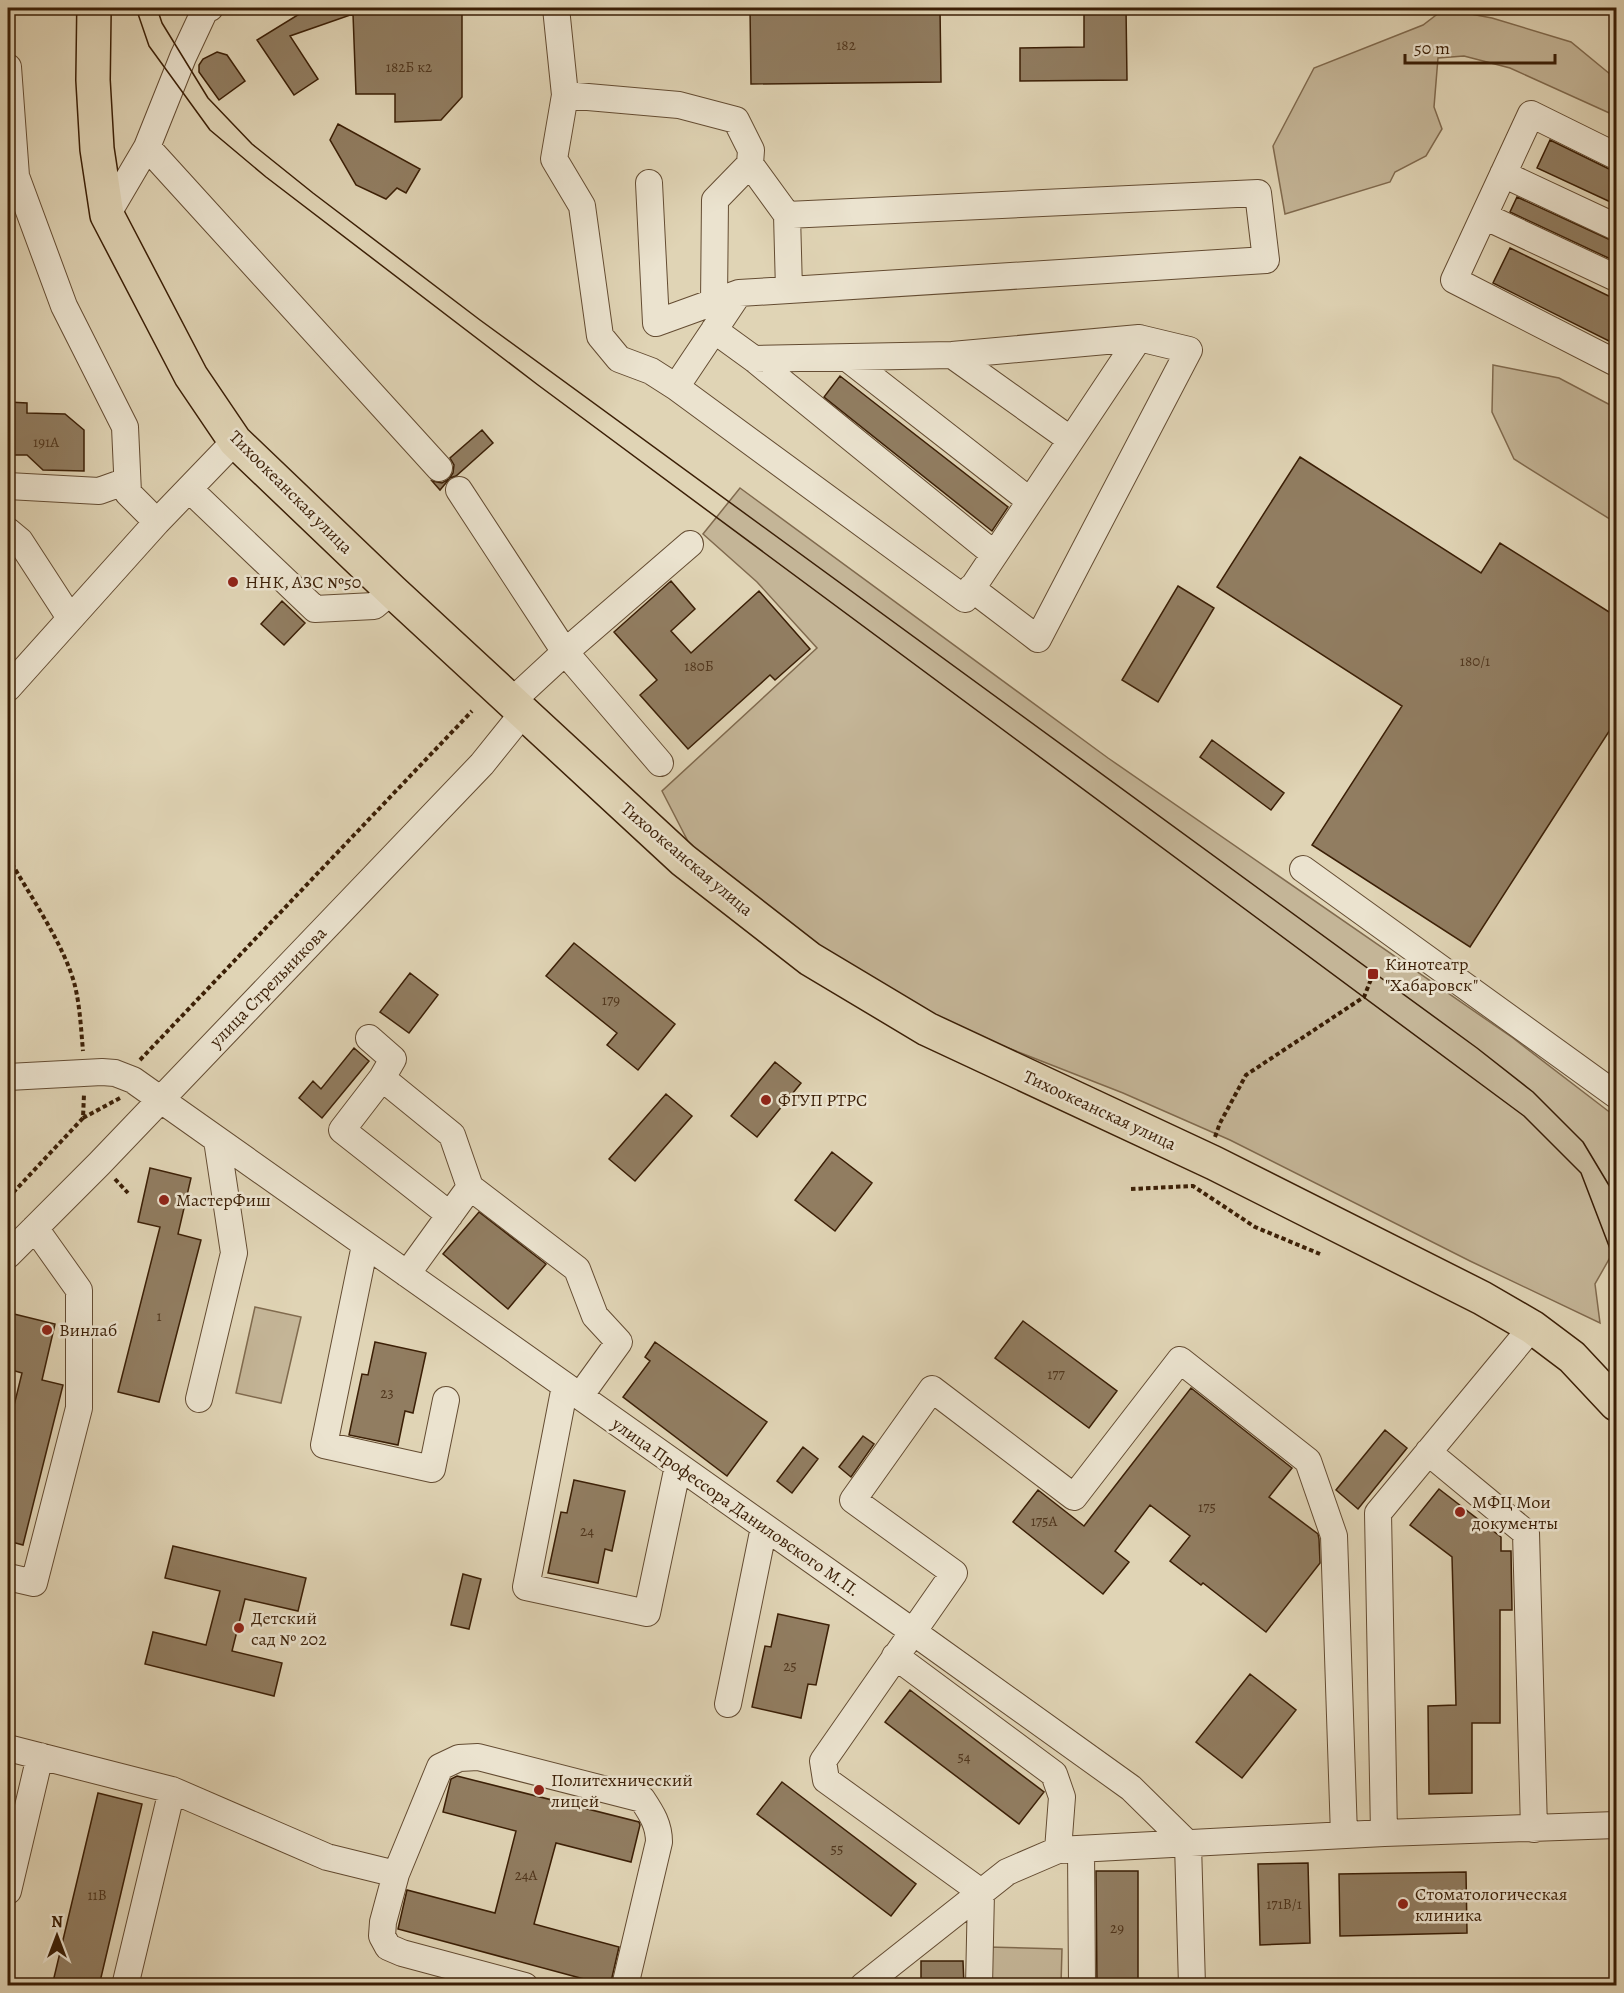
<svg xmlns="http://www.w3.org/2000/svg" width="1624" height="1993" font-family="Alegreya,serif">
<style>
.green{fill:#c4b597;stroke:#806a4e;stroke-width:1.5}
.building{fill:#917d61;stroke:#3b1f06;stroke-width:1.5}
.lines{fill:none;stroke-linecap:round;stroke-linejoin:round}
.minor-casing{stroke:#644c32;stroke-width:28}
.major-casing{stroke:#3b1f06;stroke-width:36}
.path{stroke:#3b1f06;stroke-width:4;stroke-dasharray:4.5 3;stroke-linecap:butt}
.minor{stroke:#ebe3cf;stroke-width:26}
.major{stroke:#e0d4b5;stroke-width:33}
.tram{stroke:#3b1f06;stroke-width:1.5}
.poi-dot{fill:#8f2418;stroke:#ebe3cf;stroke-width:2}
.labels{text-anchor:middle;stroke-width:5;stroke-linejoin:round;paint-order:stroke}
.number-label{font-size:15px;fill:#50361d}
.street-label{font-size:18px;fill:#3b1f06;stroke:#ebe3cf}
.poi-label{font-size:18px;fill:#3b1f06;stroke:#ebe3cf;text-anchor:start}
</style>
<rect width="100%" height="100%" fill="#e0d4b5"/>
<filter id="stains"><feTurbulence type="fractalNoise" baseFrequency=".00333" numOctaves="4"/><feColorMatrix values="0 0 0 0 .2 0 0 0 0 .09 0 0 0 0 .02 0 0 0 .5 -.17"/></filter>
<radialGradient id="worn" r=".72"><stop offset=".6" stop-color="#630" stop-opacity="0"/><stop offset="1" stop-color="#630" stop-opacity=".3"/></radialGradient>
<!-- green -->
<path class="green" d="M1444 9 1492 18 1571 42 1616 79V116L1510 68 1464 56 1438 58 1434 107 1442 129 1426 156 1395 172 1390 182 1285 214 1273 146 1314 68 1423 25Z
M1493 365 1559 378 1616 408V523L1514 459 1492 412Z
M740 488 1108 758 1513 1038 1616 1117V1250L1612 1254 1595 1284 1600 1323 1470 1261 1230 1140 1123 1093 962 1030 852 972 694 853 662 791 817 648 757 582 703 534Z
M255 1307 301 1317 281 1403 236 1393Z
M987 1947 1062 1949 1061 1985 986 1986Z
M311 1979 340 1985H279L287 1982Z"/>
<!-- building -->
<path class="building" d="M309 8H462V97L441 120 395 122V94H356L353 14 290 36 318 79 294 95 257 40Z
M750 8H940L941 82 751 84Z
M1084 8H1126L1127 80 1020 81V48L1084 47Z
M217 52 227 55 245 81 219 100 199 72V65L203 59Z
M338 124 420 169 406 193 397 188 386 199 356 185 330 140Z
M1550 140 1609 169 1617 171V205L1537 168Z
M1517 197 1617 243V262L1510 212Z
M1510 248 1617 300V345L1493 283Z
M840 376 1008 507 992 531 824 397Z
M8 402 27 403V413L65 414 84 430V471L43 470 27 455H8Z
M482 430 493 443 456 476 450 478 440 490 432 481 442 483 449 479 453 473 454 465 450 458Z
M1300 457 1481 573 1500 543 1617 617V719L1470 947 1312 845 1402 706 1217 587Z
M671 581 695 609 671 631 691 653 759 591 810 649 775 680 770 675 688 749 640 695 657 680 614 632Z
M1178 586 1214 608 1158 702 1122 680Z
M282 601 305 623 284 645 261 624Z
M1212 740 1284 793 1271 810 1200 757Z
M574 943 675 1024 638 1070 607 1045 617 1033 546 976Z
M410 973 438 995 409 1033 380 1012Z
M354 1048 369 1061 322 1118 299 1098 313 1081 321 1089Z
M775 1062 801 1083 757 1137 731 1116Z
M666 1094 692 1116 635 1181 609 1159Z
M832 1152 872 1183 835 1231 795 1200Z
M150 1168 191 1178 178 1234 201 1240 159 1402 118 1392 160 1227 138 1222Z
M479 1212 546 1264 508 1309 443 1254Z
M14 1314 55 1324 42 1380 63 1385 23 1545 8 1541V1430L22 1373 8 1369V1343Z
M1023 1321 1117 1391 1089 1428 995 1358Z
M375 1342 426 1353 413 1413 405 1411 398 1445 349 1435 362 1374 368 1375Z
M655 1342 767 1422 727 1476 623 1397 650 1361 645 1357Z
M1191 1388 1292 1468 1269 1497 1318 1534 1319 1539 1320 1563 1266 1632 1203 1583 1201 1585 1170 1561 1190 1536 1150 1505 1115 1551 1129 1562 1103 1594 1013 1522 1038 1490 1084 1526Z
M1385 1430 1407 1448 1358 1509 1336 1490Z
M863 1436 874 1444 851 1477 839 1467Z
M803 1447 818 1459 792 1493 777 1481Z
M574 1480 625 1491 612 1551 605 1549 598 1583 548 1573 561 1512 567 1513Z
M1439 1489 1501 1537V1551H1511L1512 1610H1500V1723H1472V1793L1429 1794 1428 1706 1456 1705 1452 1557 1410 1525Z
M173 1546 306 1578 298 1611 245 1599 232 1651 282 1663 274 1696 145 1664 153 1632 206 1645 220 1591 165 1578Z
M463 1574 481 1579 469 1629 451 1625Z
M778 1614 829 1625 816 1685 808 1684 801 1718 752 1707 765 1646 771 1647Z
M1250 1674 1296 1710 1242 1778 1196 1742Z
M910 1690 1044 1792 1019 1824 885 1722Z
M457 1776 639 1822 640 1825 631 1862 556 1843 534 1924 619 1947 610 1986 398 1929 407 1890 495 1913 516 1831 443 1812 451 1779Z
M782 1782 916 1884 891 1916 757 1814Z
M98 1793 142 1804 99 1986H52Z
M1308 1863 1310 1943 1260 1945 1258 1864Z
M1096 1871H1138V1986H1097Z
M1466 1872 1467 1933 1340 1936 1339 1874Z
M921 1961H963L964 1986H921Z"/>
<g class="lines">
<!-- minor casing -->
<g class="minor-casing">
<path id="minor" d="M556 8 565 95
M8 67 16 176 64 306 125 427 128 493 157 522
M147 147 439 468
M1616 156 1531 114 1454 280 1616 363
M1503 174 1616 227
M649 183 656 323 739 293
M107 215 147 147 183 57 205 10 210 8
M1484 216 1616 278
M789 290 787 215 1258 193 1266 260 789 290 739 293 676 387 965 599 1139 338
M714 302 715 200 750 164 787 215
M714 330 754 359 994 554
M952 355 1071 440
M847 358 1030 501
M754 359 952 355 1139 338 1189 350 1038 639 971 588
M676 387 651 371 619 359 600 336 582 206 554 159 565 95 679 105 736 120 751 150 750 164
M8 486 99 491 127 481
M189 489 315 609 374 606 392 591
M459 490 565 652 511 702
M8 531 20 541 70 618
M8 688 157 522 235 441
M660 763 565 652 690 544
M1303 869 1616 1095
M369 1038 393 1059 382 1078 452 1135 470 1187 407 1274
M8 1077 102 1072 115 1073 133 1080 912 1631 1131 1788 1188 1844 1192 1986
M382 1078 342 1130 450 1215
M470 1187 577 1269 595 1316 619 1342 580 1396
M365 1245 324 1445 432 1469 446 1400
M8 1255 99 1164 482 764 523 713
M565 1386 526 1587 647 1613 678 1466
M199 1399 234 1253 217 1140
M1428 1452 1526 1533 1534 1829
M8 1577 34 1583 79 1408V1290L35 1228
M895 1656 1054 1774 1062 1797 1058 1850
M728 1704 764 1527
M8 1748 172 1790 327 1857 396 1874
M1384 1833 1378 1513 1532 1327
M1081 1849 1082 1986
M8 1891 40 1756
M125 1986 172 1790
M525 1986 402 1953 388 1947 382 1936 383 1922 396 1874 440 1767 459 1758 478 1757 642 1799C652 1814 659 1825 659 1842L625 1986
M863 1986 1007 1872 1058 1850 1384 1833 1616 1825
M979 1986 981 1892 826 1780 823 1761 954 1573 853 1500 932 1389 1074 1497 1180 1360 1308 1461 1334 1536 1344 1835"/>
</g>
<!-- major casing -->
<g class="major-casing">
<path id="major" d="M94 8 93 80 97 149 107 215 191 376 235 441 392 591 683 860 810 959 927 1029 1214 1163 1482 1298 1532 1327 1572 1357 1616 1404"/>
</g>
<!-- path -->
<path class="path" d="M8 857C29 894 65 946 75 986 80 1007 81 1029 83 1051
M140 1060 472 711
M83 1118 120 1098
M1215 1137 1220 1123 1246 1075 1364 997 1373 974
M115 1179 128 1193
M1131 1189 1193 1186 1255 1227 1320 1254
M8 1198 83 1118 84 1094"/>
<!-- minor -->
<use href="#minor" class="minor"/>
<!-- major -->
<use href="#major" class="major"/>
<!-- tram -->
<path class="tram" d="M136 8 149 46 210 130 266 177 538 385 1524 1116 1581 1173 1612 1254 1616 1305
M157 8 162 23 208 98 252 144 313 193 480 320 1477 1048 1533 1092 1583 1142 1616 1197"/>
</g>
<!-- markers -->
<g class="poi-dot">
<circle cx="233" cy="582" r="6"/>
<rect x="1367" y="968" width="12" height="12" rx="3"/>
<circle cx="766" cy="1100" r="6"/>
<circle cx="164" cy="1200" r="6"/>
<circle cx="47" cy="1330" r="6"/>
<circle cx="1460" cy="1512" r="6"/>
<circle cx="239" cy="1628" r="6"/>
<circle cx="539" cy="1790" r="6"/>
<circle cx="1403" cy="1904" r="6"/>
</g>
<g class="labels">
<!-- number labels -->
<g class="number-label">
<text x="846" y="50">182</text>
<text x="409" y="72">182Б к2</text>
<text x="46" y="447">191А</text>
<text x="1475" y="666">180/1</text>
<text x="699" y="671">180Б</text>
<text x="611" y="1005">179</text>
<text x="159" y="1321">1</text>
<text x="1056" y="1379">177</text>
<text x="387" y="1398">23</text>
<text x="1207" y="1512">175</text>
<text x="1044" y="1526">175А</text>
<text x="587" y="1536">24</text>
<text x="790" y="1671">25</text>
<text x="964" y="1762">54</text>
<text x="837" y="1854">55</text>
<text x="526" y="1880">24А</text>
<text x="97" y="1900">11В</text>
<text x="1284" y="1909">171В/1</text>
<text x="1117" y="1933">29</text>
</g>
<!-- street labels -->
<g class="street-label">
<text transform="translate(291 492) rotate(45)" y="6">Тихоокеанская улица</text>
<text transform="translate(687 859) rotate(40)" y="6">Тихоокеанская улица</text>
<text transform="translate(268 987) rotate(-46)" y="6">улица Стрельникова</text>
<text transform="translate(1100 1110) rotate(25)" y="6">Тихоокеанская улица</text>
<text transform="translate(736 1507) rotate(35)" y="6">улица Профессора Даниловского М.П.</text>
</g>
<!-- poi labels -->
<g class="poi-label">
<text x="245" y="588">ННК, АЗС №50</text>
<text x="1385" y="970">Кинотеатр<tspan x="1385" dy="21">"Хабаровск"</tspan></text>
<text x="778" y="1106">ФГУП РТРС</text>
<text x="176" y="1206">МастерФиш</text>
<text x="59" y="1336">Винлаб</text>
<text x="1472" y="1508">МФЦ Мои<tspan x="1472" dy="21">документы</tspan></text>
<text x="251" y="1624">Детский<tspan x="251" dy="21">сад № 202</tspan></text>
<text x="551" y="1786">Политехнический<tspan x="551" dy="21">лицей</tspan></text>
<text x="1415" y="1900">Стоматологическая<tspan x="1415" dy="21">клиника</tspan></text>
</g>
</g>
<!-- margin -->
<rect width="1624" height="1993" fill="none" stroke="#e0d4b5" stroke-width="30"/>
<rect x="9" y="9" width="1606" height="1975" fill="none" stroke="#3b1f06" stroke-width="3"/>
<rect x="15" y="15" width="1594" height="1963" fill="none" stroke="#3b1f06" stroke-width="1.5"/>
<!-- north arrow -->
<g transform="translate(57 1936)" stroke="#ebe3cf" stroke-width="4.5" paint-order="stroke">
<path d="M0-4.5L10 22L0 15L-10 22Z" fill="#3b1f06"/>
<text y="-9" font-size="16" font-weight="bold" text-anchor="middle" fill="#3b1f06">N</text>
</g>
<!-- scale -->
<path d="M1405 54v9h150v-9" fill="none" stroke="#3b1f06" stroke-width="3"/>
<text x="1414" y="54" font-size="18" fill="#3b1f06" stroke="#ebe3cf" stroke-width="4.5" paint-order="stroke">50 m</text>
<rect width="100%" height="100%" filter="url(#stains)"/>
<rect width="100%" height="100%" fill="url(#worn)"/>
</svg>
